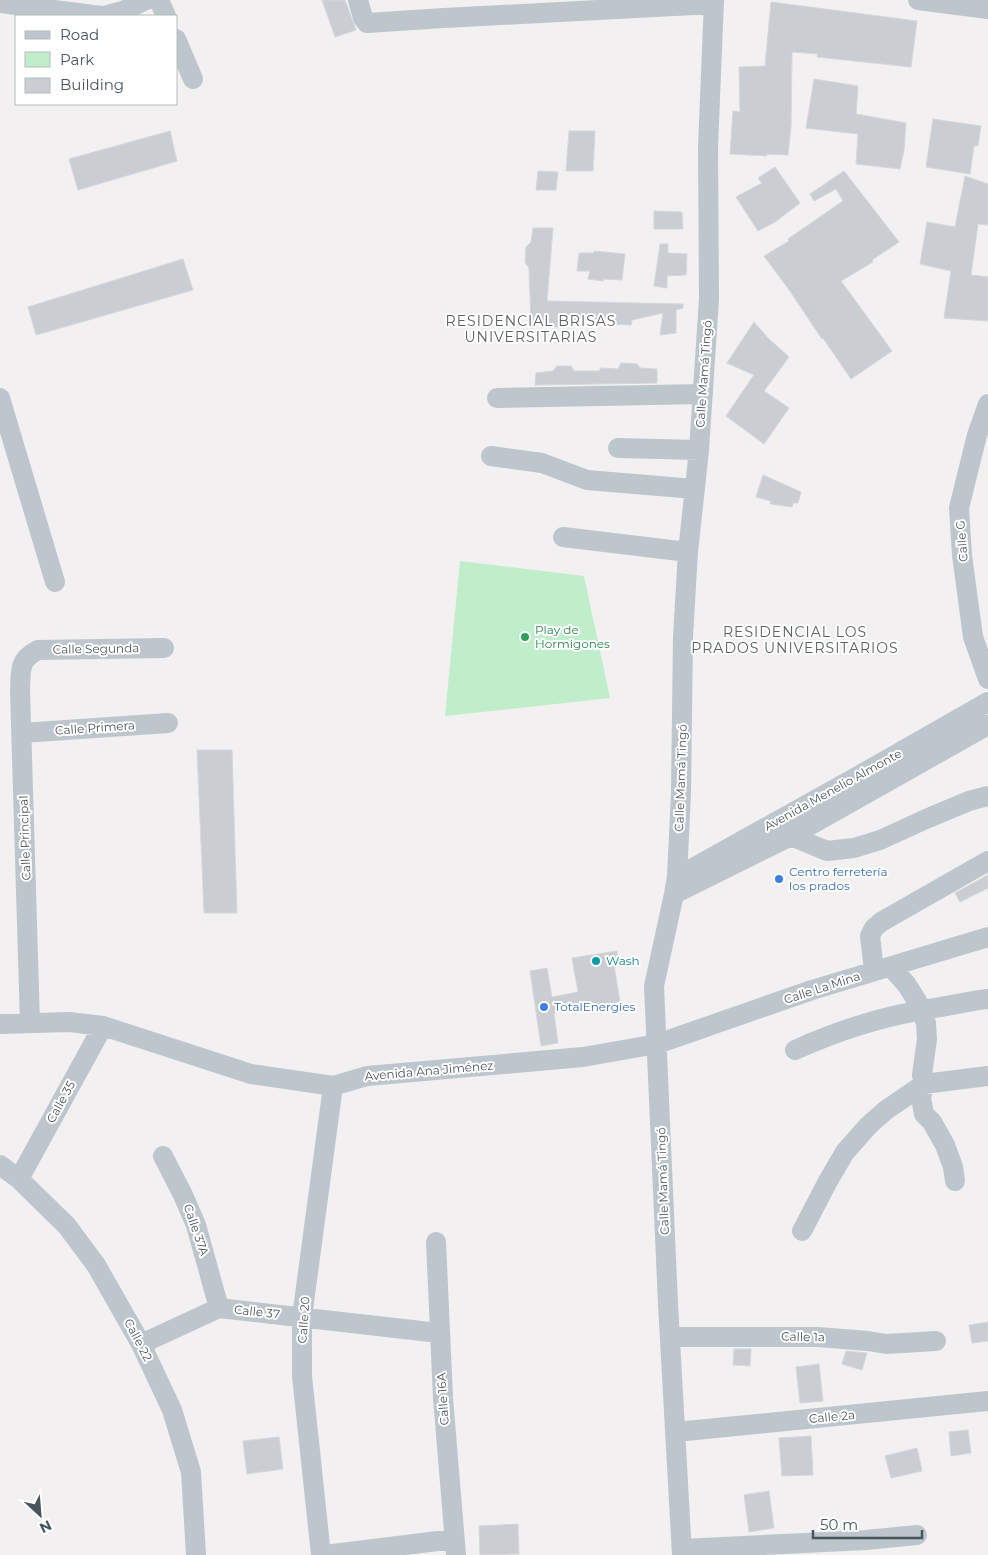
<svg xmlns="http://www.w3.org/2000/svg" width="988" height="1555" font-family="Montserrat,sans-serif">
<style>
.green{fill:#c0eecb}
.building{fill:#caced2;stroke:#d4d7db}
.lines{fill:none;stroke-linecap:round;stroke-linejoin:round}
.minor{stroke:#bcc6cc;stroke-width:20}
.leisure-dot{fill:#2e9e5b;stroke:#fff;stroke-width:2}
.shop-dot{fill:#3f7fe0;stroke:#fff;stroke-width:2}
.culture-dot{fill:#0f9aa8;stroke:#fff;stroke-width:2}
.labels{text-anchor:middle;stroke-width:4;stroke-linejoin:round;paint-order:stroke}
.street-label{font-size:12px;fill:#48565c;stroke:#fff}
.leisure-label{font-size:12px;fill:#27864d;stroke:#fff;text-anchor:start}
.shop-label{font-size:12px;fill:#366cbe;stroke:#fff;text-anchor:start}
.culture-label{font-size:12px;fill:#0d838f;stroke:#fff;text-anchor:start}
.neighbourhood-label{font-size:14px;letter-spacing:1px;fill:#5c6164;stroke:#fff}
</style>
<rect width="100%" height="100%" fill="#f2f0f0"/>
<!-- green -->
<path class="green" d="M460 561 584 576 610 698 445 716Z"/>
<!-- building -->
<path class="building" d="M322 0H345L356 30 335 37Z
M771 2 917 21 911 67 817 57 818 54 792 52 791 126 788 155 766 154 767 156 730 154 733 111 740 112 739 67 765 66Z
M814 79 858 86 856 114 906 123 904 150 900 169 856 164 858 134 806 128Z
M933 119 981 126 978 146H974L970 174 926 167Z
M170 131 177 161 78 190 69 159Z
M569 131H595L593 171H566Z
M775 167 800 203 775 222 758 231 736 197 762 183 758 178Z
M538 171 558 172 556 190H536Z
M844 171 899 242 872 260 873 262 841 281 892 351 851 379 823 338 822 339 790 291 764 256 789 241 788 239 843 201 836 189 814 201 810 194Z
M965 176 988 184V225L978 224 971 275 988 277V321L944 318 951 271 920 264 927 222 955 227Z
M654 211 682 212 683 229H654Z
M533 228H553L547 301 683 304V308L676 310V333L660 335 663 313 632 320 631 325 611 324 608 319 569 321 564 327H550L547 320 531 322 529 268 525 262 526 247 531 242Z
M660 244H668V253L687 254 686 275 667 276V288L654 286Z
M594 251 625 254 622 280 603 279V281L588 279 590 271H577L579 253H594Z
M183 259 193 290 36 335 28 307Z
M754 322 768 338 789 357 764 391 789 408 764 444 726 416 754 375 727 363Z
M621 363 637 364 640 368 657 369V383L535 385 536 373 553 371 557 366H571L574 371H600V368L618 369Z
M763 475 801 492 798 503H793L792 507 770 504 771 501 756 497Z
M197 750H232L237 913H204Z
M988 875V888L960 902 955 893Z
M617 951 619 964 614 965 620 1002 554 1013 558 1043 541 1046 530 971 547 968 552 997 578 992 572 958Z
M988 1322V1341L972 1343 969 1325Z
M734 1349H751L750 1366 733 1365Z
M846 1351 867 1353 862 1370 842 1364Z
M819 1364 823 1401 800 1403 796 1367Z
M968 1430 971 1453 951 1456 949 1432Z
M811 1436 813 1475 782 1476 779 1438Z
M279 1437 283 1469 247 1474 243 1441Z
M917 1448 922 1471 891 1478 885 1456Z
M769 1491 774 1528 749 1532 744 1495Z
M518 1524 519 1554 480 1555 479 1526Z"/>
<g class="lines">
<!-- minor -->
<path class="minor" d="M159 0 166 16
M358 0 363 18 367 23 444 18 713 4
M918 0 988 9
M0 3 101 16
M104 16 123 11 146 0
M176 39 193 79
M0 398 55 582
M497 398 703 394
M988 404 977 435 959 508 962 555 973 637 988 679
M618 448 699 450
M491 456 542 463 587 480 695 489
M563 537 688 552
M22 733 168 723
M791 836 827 851 854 848 880 840 926 819 969 801 988 796
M677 877 860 775 988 702
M674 894 791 836 988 725
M891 967 907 985 917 1001 926 1023 927 1039 922 1075 924 1084 921 1098 924 1114 932 1122 945 1145 953 1167 955 1181
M874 971 870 936 874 928 881 922 988 861
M30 1023 20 691C21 671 18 660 38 650L164 648
M0 1024 69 1022 103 1026 251 1074 333 1086 367 1076 583 1057 657 1044 812 990 988 937
M795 1050C839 1030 886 1015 935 1008 953 1005 970 1001 988 999
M163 1156 183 1195 196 1225 219 1308
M0 1165 19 1179 67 1226 96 1265 141 1344 172 1410 191 1472 196 1555
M19 1179 103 1026
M802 1231 828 1181 845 1152 869 1125 886 1110 924 1084 988 1076
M436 1242 443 1398 456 1555
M670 1337H818L868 1341 886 1344 936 1341
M141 1344 219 1308 439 1333
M676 1432 988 1401
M682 1549 866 1540 917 1535
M321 1555 302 1376V1317L333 1086
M325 1555 454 1539
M682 1555 668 1304 654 986 674 894 677 877 681 793 683 637 688 552 699 450 709 299 708 147 714 0"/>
</g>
<!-- markers -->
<circle class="leisure-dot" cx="525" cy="637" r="5"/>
<g class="shop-dot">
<circle cx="779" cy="879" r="5"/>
<circle cx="544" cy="1007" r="5"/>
</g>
<circle class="culture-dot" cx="596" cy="961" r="5"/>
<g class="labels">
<!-- street labels -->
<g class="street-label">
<text transform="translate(704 374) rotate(-86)" y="4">Calle Mamá Tingó</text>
<text transform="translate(962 541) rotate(-95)" y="4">Calle G</text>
<text transform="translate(96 649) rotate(-1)" y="4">Calle Segunda</text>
<text transform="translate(95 728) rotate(-4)" y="4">Calle Primera</text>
<text transform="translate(681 778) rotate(-88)" y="4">Calle Mamá Tingó</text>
<text transform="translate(833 790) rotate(-29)" y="4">Avenida Menelio Almonte</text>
<text transform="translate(25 838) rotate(-92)" y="4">Calle Principal</text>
<text transform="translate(822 988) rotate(-18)" y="4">Calle La Mina</text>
<text transform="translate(429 1071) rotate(-5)" y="4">Avenida Ana Jiménez</text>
<text transform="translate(61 1102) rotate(-61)" y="4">Calle 35</text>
<text transform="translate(663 1181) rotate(-92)" y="4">Calle Mamá Tingó</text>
<text transform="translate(196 1230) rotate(71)" y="4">Calle 37A</text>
<text transform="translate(257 1312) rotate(6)" y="4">Calle 37</text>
<text transform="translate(304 1320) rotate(-86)" y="4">Calle 20</text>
<text transform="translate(803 1337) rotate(1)" y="4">Calle 1a</text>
<text transform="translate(138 1340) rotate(62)" y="4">Calle 22</text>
<text transform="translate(443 1399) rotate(-94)" y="4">Calle 16A</text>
<text transform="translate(832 1417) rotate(-5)" y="4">Calle 2a</text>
</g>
<!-- leisure labels -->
<g class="leisure-label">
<text x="535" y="634">Play de<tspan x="535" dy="14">Hormigones</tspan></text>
</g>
<!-- shop labels -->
<g class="shop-label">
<text x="789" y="876">Centro ferretería<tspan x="789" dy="14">los prados</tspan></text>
<text x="554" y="1011">TotalEnergies</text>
</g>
<!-- culture labels -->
<g class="culture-label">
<text x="606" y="965">Wash</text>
</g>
<!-- neighbourhood labels -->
<g class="neighbourhood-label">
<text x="531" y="326">RESIDENCIAL BRISAS<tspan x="531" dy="16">UNIVERSITARIAS</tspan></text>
<text x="795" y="637">RESIDENCIAL LOS<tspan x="795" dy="16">PRADOS UNIVERSITARIOS</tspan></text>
</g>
</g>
<!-- legend -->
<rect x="15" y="15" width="162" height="90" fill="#ffffff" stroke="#b6bbbe"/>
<rect x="25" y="31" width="25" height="8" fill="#bcc6cc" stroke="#b6bbbe"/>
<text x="60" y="40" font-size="15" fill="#48565c">Road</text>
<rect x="25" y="52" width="25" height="15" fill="#c0eecb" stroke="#b6bbbe"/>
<text x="60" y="65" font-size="15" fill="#48565c">Park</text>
<rect x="25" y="78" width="25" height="15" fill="#caced2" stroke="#b6bbbe"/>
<text x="60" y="90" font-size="15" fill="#48565c">Building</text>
<!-- north arrow -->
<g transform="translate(40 1515) rotate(154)" stroke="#ffffff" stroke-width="4" paint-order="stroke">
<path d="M0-4L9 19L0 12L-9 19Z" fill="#48565c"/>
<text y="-8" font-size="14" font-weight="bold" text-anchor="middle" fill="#48565c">N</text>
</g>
<!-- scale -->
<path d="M813 1530v8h109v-8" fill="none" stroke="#48565c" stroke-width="2.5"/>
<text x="820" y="1530" font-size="15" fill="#48565c" stroke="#ffffff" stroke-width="4" paint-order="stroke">50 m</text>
</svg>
